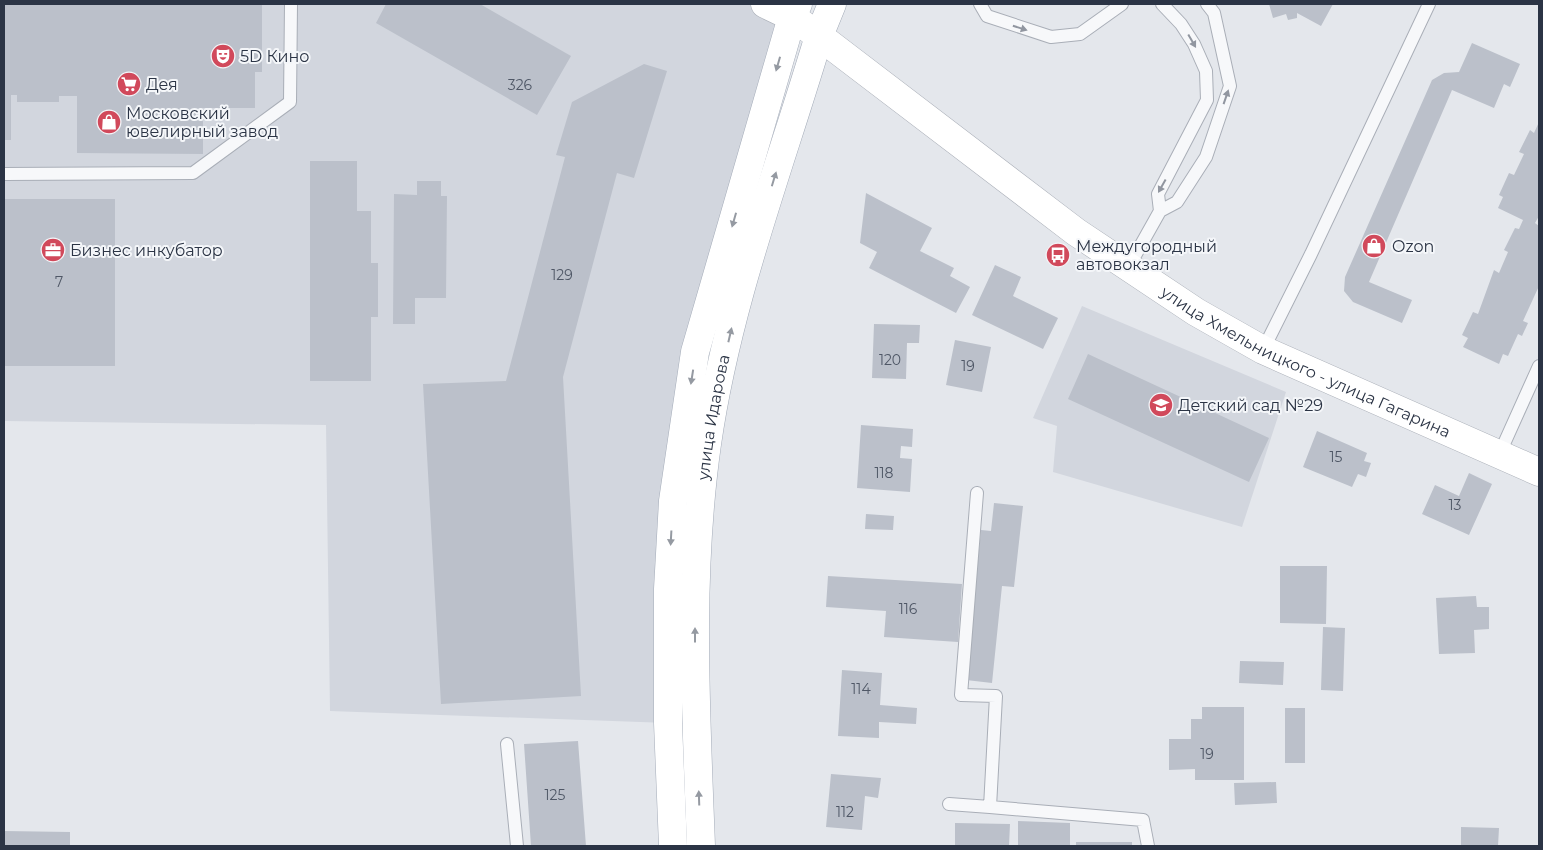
<svg xmlns="http://www.w3.org/2000/svg" width="1543" height="850" font-family="Montserrat,sans-serif">
<style>
.built{fill:#d2d6de}
.building{fill:#bbc0ca}
.lines{fill:none;stroke-linecap:round;stroke-linejoin:round}
.service-casing{stroke:#a9aeb7;stroke-width:14}
.secondary-casing{stroke:#a9aeb7;stroke-width:29}
.primary-casing{stroke:#a3abb8;stroke-width:29}
.service{stroke:#f7f8fa;stroke-width:12}
.secondary{stroke:#fff;stroke-width:28}
.primary{stroke:#fff;stroke-width:28}
.oneway{fill:#9196a0}
.oneway2{fill:#959aa2}
.labels{text-anchor:middle;stroke-width:4;stroke-linejoin:round;paint-order:stroke}
.number-label{font-size:14px;fill:#4f5766}
.poi-label{font-size:16px;fill:#2b3445;stroke:#f4f6f9;text-anchor:start}
.street-label{font-size:16px;fill:#2b3445;stroke:#f4f6f9}
</style>
<rect width="100%" height="100%" fill="#e4e7ec"/>
<!-- built -->
<path class="built" d="M4 4H765L792 17 695 352 668 723 330 711 326 425 4 421Z
M1082 306 1286 392 1242 527 1053 472 1057 426 1033 418Z"/>
<!-- building -->
<path class="building" d="M4 4H262V72H255V108H203V154L77 153V96H59V102H17V95H11V140H4Z
M386 4H480L571 56 537 115 376 23Z
M1269 4H1333L1321 26 1297 13V18L1288 20 1286 14 1273 18Z
M1472 43 1520 64 1510 87 1504 84 1494 108 1452 90 1369 282 1412 300 1402 323 1353 302 1344 291 1345 277 1432 80 1444 73 1459 72Z
M644 64 667 71 634 178 617 173 563 377 581 696 441 704 423 384 506 381 565 157 556 155 572 102Z
M1539 122V216L1535 223 1539 226V286L1523 321 1528 323 1522 336 1518 334 1508 356 1503 354 1499 364 1463 347 1468 338 1462 335 1473 312 1478 314 1494 270 1499 273 1508 252 1504 250 1515 228 1519 229 1523 220 1498 208 1503 197 1499 195 1509 173 1514 175 1524 154 1519 152 1530 130 1534 133Z
M310 161H357V211H371V263H378V317H371V381H310Z
M417 181H441V196H447L446 298H415V324H393L394 194 417 195Z
M866 193 932 228 920 251 954 268 950 276 970 287 956 313 869 268 877 252 860 243Z
M4 199H115V366H4Z
M995 265 1021 277 1013 296 1058 318 1043 349 972 315Z
M874 324 920 325 919 343H907L906 379 872 378Z
M955 340 991 347 982 392 946 385Z
M1088 354 1269 438 1249 482 1068 399Z
M861 425 913 429 912 447 901 446 900 458 912 459 910 492 857 488Z
M1317 431 1367 453 1364 461 1371 463 1366 477 1358 474 1352 487 1303 467Z
M1469 473 1492 484 1469 535 1422 514 1435 485 1459 496Z
M994 503 1023 506 1014 587 1002 586 992 683 966 680 981 530 991 531Z
M866 514 894 516 893 530 865 529Z
M1280 566H1327L1326 624 1280 623Z
M828 576 962 584 958 642 884 637 886 611 826 607Z
M1476 596 1477 607H1489V629L1474 630 1475 653 1439 654 1436 598Z
M1323 627 1345 628 1343 691 1321 690Z
M1240 661 1284 662 1283 685 1239 683Z
M842 670 882 673 880 705 917 708 916 724 879 722V738L838 736Z
M1202 707H1244V780H1195V769L1169 770V739H1191V719H1202Z
M1285 708H1305V763H1285Z
M578 741 586 846H531L524 744Z
M831 774 881 778 878 798 865 796 862 830 826 827Z
M1276 782 1277 803 1235 805 1234 783Z
M1018 821 1070 823V846H1018Z
M955 823 1010 824 1009 846H955Z
M1461 827 1499 828 1498 846H1461Z
M4 831 70 832V846H4Z
M1076 842H1132V846H1076Z"/>
<g class="lines">
<!-- service casing -->
<g class="service-casing">
<path id="service" d="M980 4 987 16 1051 37 1080 34 1122 4
M1162 4 1181 24 1194 44 1206 71 1207 100 1158 194 1160 211 1177 202 1206 157 1230 86 1214 13 1207 4
M4 174 193 173 290 102 291 4
M1128 268 1160 211
M1263 350 1311 254 1429 4
M1499 455 1539 366
M977 493 961 695 996 696 990 807 1143 820 1148 846
M507 744 517 846
M949 804 990 807"/>
</g>
<!-- secondary casing -->
<g class="secondary-casing">
<g id="secondary">
<path id="s1" d="M765 4 792 17 819 36 1076 232 1196 312 1263 350 1539 472"/>
</g>
</g>
<!-- primary casing -->
<g class="primary-casing">
<g id="primary">
<path d="M673 846 668 723V589L673 501 695 352 792 17 798 4"/>
<path id="s2" d="M701 846C696 712 688 577 707 444 727 304 779 170 819 36L832 4"/>
</g>
</g>
<!-- service -->
<use href="#service" class="service"/>
<!-- secondary -->
<use href="#secondary" class="secondary"/>
<!-- primary -->
<use href="#primary" class="primary"/>
</g>
<!-- one-way arrows -->
<defs><path id="oneway-solid" d="M-6-.8H1V-3.2L6.5 0L1 3.2V.8H-6Z" transform="scale(1.25)"/></defs>
<g class="oneway">
<use href="#oneway-solid" transform="translate(1020 28) rotate(18)"/>
<use href="#oneway-solid" transform="translate(1192 41) rotate(60)"/>
<use href="#oneway-solid" transform="translate(1226 97) rotate(-71)"/>
<use href="#oneway-solid" transform="translate(1162 186) rotate(119)"/>
</g>
<g class="oneway2">
<use href="#oneway-solid" transform="translate(778 64) rotate(106)"/>
<use href="#oneway-solid" transform="translate(774 179) rotate(-73)"/>
<use href="#oneway-solid" transform="translate(734 220) rotate(106)"/>
<use href="#oneway-solid" transform="translate(730 335) rotate(-77)"/>
<use href="#oneway-solid" transform="translate(692 377) rotate(99)"/>
<use href="#oneway-solid" transform="translate(671 538) rotate(93)"/>
<use href="#oneway-solid" transform="translate(695 635) rotate(-90)"/>
<use href="#oneway-solid" transform="translate(699 798) rotate(-92)"/>
</g>
<!-- icons -->
<defs>
<g id="theatre-disc" transform="scale(1.25)"><circle r="9.5" fill="#d1495b" stroke="#f4f6f9"/><path d="M-5-5.5Q0-4 5-5.5V0Q5 5 0 6Q-5 5-5 0ZM-3.3-2.5H-1v1.5H-3.3ZM1-2.5H3.3v1.5H1ZM-2.8 1Q0 5.5 2.8 1Z" fill="#fff"/></g>
<g id="supermarket-disc" transform="scale(1.25)"><circle r="9.5" fill="#d1495b" stroke="#f4f6f9"/><path d="M-6-5.5h2.5l.6 2H6L4.5 2H-2.5L-4.4-4H-6ZM-1.5 3.2a1.3 1.3 0 1 0 .1 0ZM3 3.2a1.3 1.3 0 1 0 .1 0Z" fill="#fff"/></g>
<g id="shop-disc" transform="scale(1.25)"><circle r="9.5" fill="#d1495b" stroke="#f4f6f9"/><path d="M-5-2.5h2.3a2.7 3.5 0 0 1 5.4 0H5L5.5 6h-11ZM-1.5-2.5h3a1.5 2.3 0 0 0-3 0Z" fill="#fff"/></g>
<g id="office-disc" transform="scale(1.25)"><circle r="9.5" fill="#d1495b" stroke="#f4f6f9"/><path d="M-6-3h4V-5.5h4V-3h4V5H-6ZM-1-4.5V-3h2v-1.5ZM-6 0V1H6V0Z" fill="#fff"/></g>
<g id="bus-disc" transform="scale(1.25)"><circle r="9.5" fill="#d1495b" stroke="#f4f6f9"/><path d="M-5-6H5V4H4V6H2V4H-2V6H-4V4H-5ZM-3.5-4V0h7V-4ZM-3.5 1.2v1.5H-2V1.2ZM2 1.2v1.5H3.5V1.2Z" fill="#fff"/></g>
<g id="school-disc" transform="scale(1.25)"><circle r="9.5" fill="#d1495b" stroke="#f4f6f9"/><path d="M0-5L7-2L0 1L-7-2ZM-4 1L0 2.5L4 1V4Q0 6-4 4Z" fill="#fff"/></g>
</defs>
<g fill-rule="evenodd">
<use href="#theatre-disc" x="223" y="56"/>
<use href="#supermarket-disc" x="129" y="84"/>
<use href="#shop-disc" x="109" y="122"/>
<use href="#shop-disc" x="1374" y="246"/>
<use href="#office-disc" x="53" y="250"/>
<use href="#bus-disc" x="1058" y="255"/>
<use href="#school-disc" x="1161" y="405"/>
</g>
<g class="labels">
<!-- number labels -->
<g class="number-label">
<text x="520" y="90">326</text>
<text x="562" y="280">129</text>
<text x="59" y="287">7</text>
<text x="890" y="365">120</text>
<text x="968" y="371">19</text>
<text x="1336" y="462">15</text>
<text x="884" y="478">118</text>
<text x="1455" y="510">13</text>
<text x="908" y="614">116</text>
<text x="861" y="694">114</text>
<text x="1207" y="759">19</text>
<text x="555" y="800">125</text>
<text x="845" y="817">112</text>
</g>
<!-- poi labels -->
<g class="poi-label">
<text x="240" y="62">5D Кино</text>
<text x="146" y="90">Дея</text>
<text x="126" y="119">Московский<tspan x="126" dy="18">ювелирный завод</tspan></text>
<text x="1076" y="252">Междугородный<tspan x="1076" dy="18">автовокзал</tspan></text>
<text x="1392" y="252">Ozon</text>
<text x="70" y="256">Бизнес инкубатор</text>
<text x="1178" y="411">Детский сад №29</text>
</g>
<!-- street labels -->
<g class="street-label">
<text dy="6" stroke="none"><textPath href="#s1" startOffset="651">улица Хмельницкого - улица Гагарина</textPath></text>
<text dy="6" stroke="none"><textPath href="#s2" startOffset="430">улица Идарова</textPath></text>
</g>
</g>
<!-- border -->
<rect width="1543" height="850" fill="none" stroke="#2b3445" stroke-width="10"/>
</svg>
